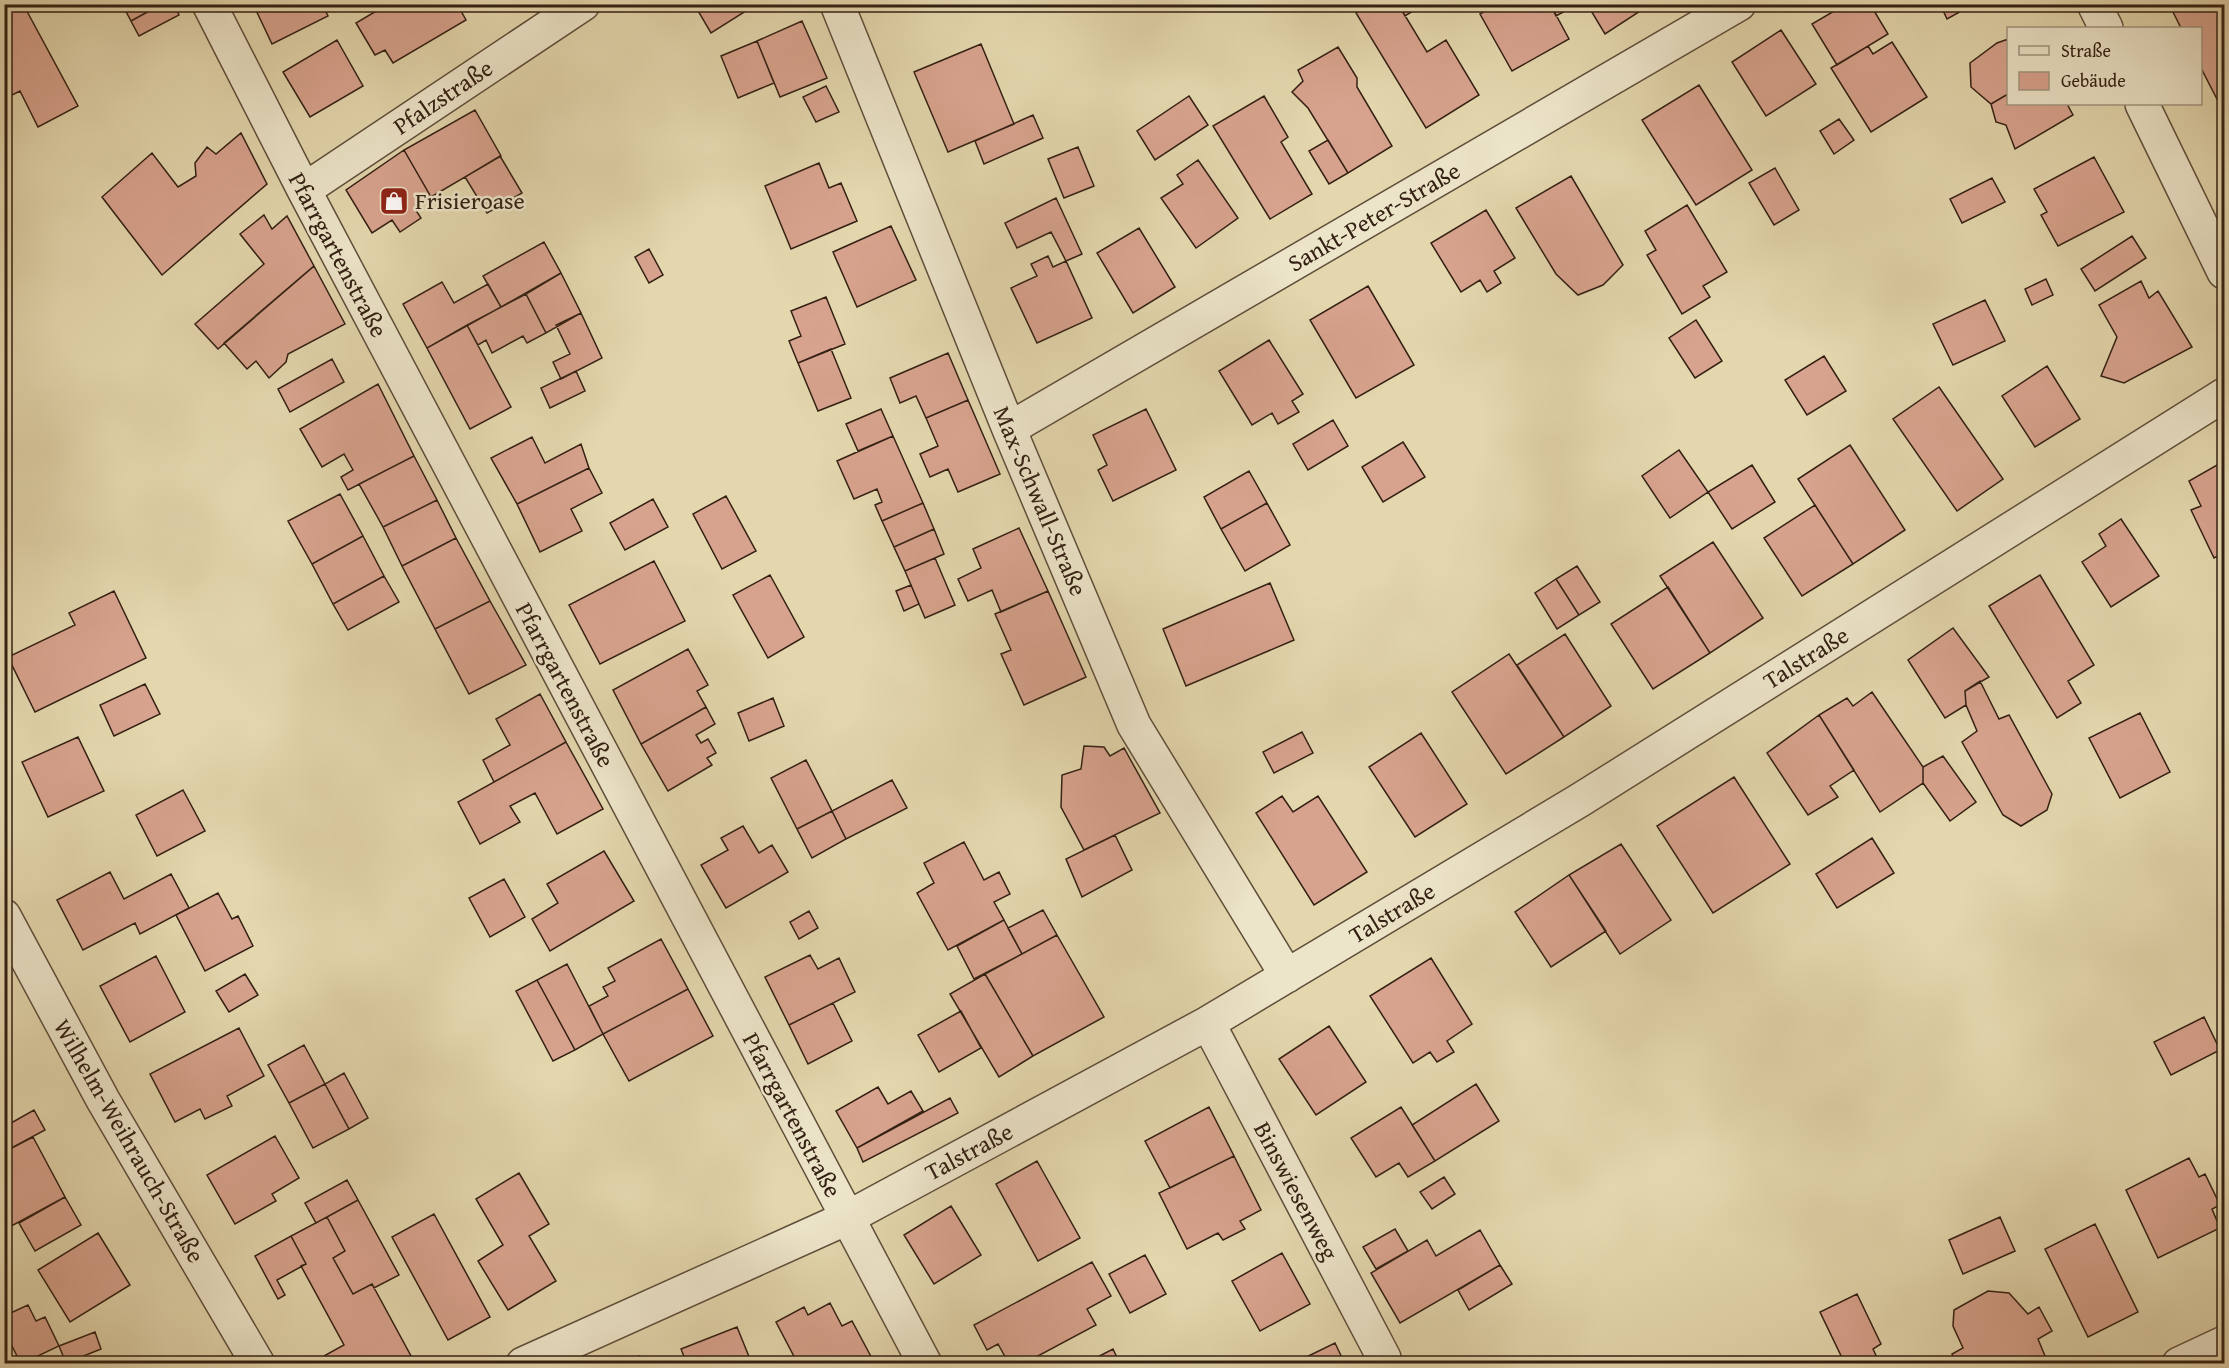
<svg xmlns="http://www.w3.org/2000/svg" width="2229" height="1368" font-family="'Gentium Book Plus',serif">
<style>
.building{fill:#d8a38e;stroke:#332013;stroke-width:1.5}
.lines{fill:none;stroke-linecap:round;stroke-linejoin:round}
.street-casing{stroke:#5f4e3a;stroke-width:36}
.street{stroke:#ede5ca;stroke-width:33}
.labels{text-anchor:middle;stroke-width:5;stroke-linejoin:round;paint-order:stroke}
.street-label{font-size:24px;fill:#332013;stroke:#ede5ca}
.poi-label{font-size:24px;fill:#332013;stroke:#ede5ca;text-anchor:start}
</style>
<rect width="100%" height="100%" fill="#e4d7ae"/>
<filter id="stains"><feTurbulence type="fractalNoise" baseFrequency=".00333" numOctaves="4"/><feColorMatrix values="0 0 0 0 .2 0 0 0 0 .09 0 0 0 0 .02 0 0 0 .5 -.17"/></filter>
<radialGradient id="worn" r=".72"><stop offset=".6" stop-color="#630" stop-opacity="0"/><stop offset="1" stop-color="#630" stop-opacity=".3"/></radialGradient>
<!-- building -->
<path class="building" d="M4 4H23L78 106 38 127 20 91 4 99Z
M122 4H162L131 21Z
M162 4H174L179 15 139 36 131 21Z
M253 4H322L328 16 272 44Z
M388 4H457L466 20 393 63 385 50 375 55 356 23Z
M694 4H757L711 33Z
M1369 4H1398L1427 52 1446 40 1479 95 1426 128 1356 13Z
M1398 4H1424L1405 16Z
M1496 4H1550L1569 39 1512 71 1480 14Z
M1550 4H1572L1573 7 1556 16Z
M1587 4H1651L1605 34Z
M1832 4H1870L1888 34 1837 65 1812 24 1836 10Z
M1940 4H1974L1947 19Z
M2169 4H2224V98L2218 101 2200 66V28H2181Z
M802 21 827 78 780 97 757 41Z
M1781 30 1816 84 1766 116 1732 62Z
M2008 39V94L1991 104 1971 87 1970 63 1997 43Z
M337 40 363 86 310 117 283 72Z
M757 41 774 83 738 98 721 56Z
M1892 42 1927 97 1871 132 1831 68 1868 46 1873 54Z
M981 44 1014 124 948 152 914 72Z
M1338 47 1357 78V87L1392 146 1348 173 1308 108 1292 92 1303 81 1298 70Z
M1699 85 1752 170 1696 205 1642 120Z
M826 86 839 112 816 122 803 97Z
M2008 94V104H2067L2073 115 2015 149 2006 125 1996 122 1991 104Z
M1189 96 1208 125 1155 160 1137 131Z
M1264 96 1288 137 1281 142 1312 194 1270 219 1213 126Z
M475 110 501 156 431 197 404 150Z
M1033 115 1043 138 984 164 975 141Z
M1839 119 1854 140 1834 154 1820 131Z
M241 133 267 184 162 275 102 197 152 153 178 187 196 176 195 163 207 147 216 154Z
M1328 140 1348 173 1329 184 1309 151Z
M1078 147 1094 186 1064 198 1048 159Z
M404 150 431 197 415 209 421 218 400 232 392 220 372 233 346 190Z
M500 156 522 193 487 213 465 177Z
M2094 157 2124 212 2058 246 2041 215 2047 212 2034 189Z
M1198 160 1238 218 1196 248 1161 198 1183 184 1177 175Z
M819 163 829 188 841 183 857 221 791 249 765 186Z
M1775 168 1799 210 1774 225 1749 183Z
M1571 176 1623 265 1603 285 1578 295 1556 274 1516 208Z
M1992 178 2005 202 1962 223 1950 199Z
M1056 198 1082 254 1066 261 1051 232 1017 248 1005 223Z
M1687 205 1727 272 1703 286 1710 297 1682 314 1647 255 1656 250 1645 231Z
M1486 210 1515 258 1494 271 1501 283 1487 292 1480 280 1461 292 1431 243Z
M264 215 272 229 287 216 314 266 218 349 195 324 264 264 240 234Z
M891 226 916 280 857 307 833 252Z
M1139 228 1175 287 1133 313 1097 253Z
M2132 236 2146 258 2095 291 2081 269Z
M544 242 561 273 501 307 483 276Z
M649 249 663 275 649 283 635 257Z
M1048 256 1053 267 1066 261 1092 318 1037 343 1011 288 1037 276 1031 264Z
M314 266 345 324 288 354 286 362 269 378 256 361 247 369 224 343Z
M561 273 581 313 546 333 526 294Z
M2046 279 2053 295 2032 305 2025 289Z
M2141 281 2149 298 2158 291 2192 347 2124 383 2101 376 2117 337 2099 305Z
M442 282 454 303 488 284 501 307 427 348 403 304Z
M1368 286 1414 365 1356 398 1310 320Z
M526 294 546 333 527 343 523 336 492 353 486 340 478 345 467 325Z
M826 297 845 344 798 363 789 341 801 336 791 311Z
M1985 300 2005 341 1953 365 1933 324Z
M581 313 602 358 561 379 553 362 570 354 556 325Z
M1696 320 1722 361 1695 378 1669 338Z
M467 325 511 407 470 429 427 348Z
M1269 340 1303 394 1292 401 1299 412 1278 424 1272 413 1252 425 1219 371Z
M831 349 851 398 818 411 798 363Z
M948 353 968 400 926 418 916 396 900 403 890 378Z
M1824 356 1846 391 1807 415 1785 380Z
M332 359 344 382 290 412 278 389Z
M2047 366 2080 419 2035 447 2002 396Z
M576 371 585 391 550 408 541 388Z
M378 384 414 456 348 490 341 477 353 470 344 454 322 467 300 429Z
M1939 387 2003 479 1957 511 1893 419Z
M968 400 1000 474 958 492 948 469 930 477 920 454 938 446 926 418Z
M881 409 893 436 858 451 846 424Z
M1146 409 1176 470 1113 501 1098 470 1107 465 1093 435Z
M1333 420 1348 446 1308 470 1293 444Z
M893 436 923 503 882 521 875 505 882 502 877 489 854 499 837 461Z
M532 437 545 463 581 444 589 468 517 504 491 458Z
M1403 442 1425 477 1383 502 1362 467Z
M1850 445 1905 530 1853 564 1798 479Z
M1679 450 1708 492 1670 518 1642 476Z
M414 456 437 500 383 527 359 484Z
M2224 461V556L2223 553 2214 558 2191 510 2201 506 2189 481Z
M1752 465 1775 502 1732 529 1708 492Z
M589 468 602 493 571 509 582 531 540 552 517 504Z
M1249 471 1267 503 1221 529 1204 497Z
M340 494 363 536 312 564 288 521Z
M726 496 756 551 722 569 693 514Z
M653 499 668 527 625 550 610 523Z
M437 500 456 538 402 566 383 527Z
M923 503 934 529 894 547 882 521Z
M1267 503 1290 545 1245 571 1221 529Z
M1815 505 1853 564 1802 596 1764 538Z
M2121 519 2159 576 2111 607 2082 562 2106 546 2099 534Z
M1019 528 1048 591 1001 612 992 590 968 601 958 579 981 568 973 549Z
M934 529 944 554 905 571 894 547Z
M363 536 384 576 333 604 312 564Z
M456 538 490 601 435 629 402 566Z
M1713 542 1763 618 1710 653 1660 576Z
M935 558 955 605 925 618 905 571Z
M654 561 685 621 600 664 569 605Z
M1577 566 1600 602 1579 615 1556 579Z
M770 575 804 637 768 658 733 595Z
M2040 575 2094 665 2068 681 2081 703 2057 718 1989 606Z
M384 576 399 602 348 630 333 604Z
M1556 579 1579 615 1557 629 1535 593Z
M1270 583 1294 640 1186 686 1163 629Z
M911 585 919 604 904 611 896 591Z
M1668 587 1710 653 1653 689 1611 624Z
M114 591 146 658 35 712 8 657 75 625 69 613Z
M1048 591 1086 677 1024 705 1001 654 1011 650 995 614Z
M490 601 526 665 469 694 435 629Z
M1953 628 1989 677 1965 691 1966 705 1945 718 1908 660Z
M1565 634 1611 706 1564 737 1517 665Z
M688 649 708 685 697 691 706 707 641 744 613 690Z
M1509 654 1564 737 1506 774 1452 692Z
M1980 681 1999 719 2009 715 2052 794 2047 810 2021 826 2003 815 1962 742 1977 731 1966 705 1965 691Z
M145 684 160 714 114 736 100 705Z
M1872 692 1923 767V783L1880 812 1819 715 1847 698 1853 706Z
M540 694 566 742 494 782 483 760 510 745 496 719Z
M773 698 784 726 749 741 738 713Z
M706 707 715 724 696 735 701 743 708 739 716 753 707 758 712 765 668 791 641 744Z
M2140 713 2170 772 2120 798 2089 738Z
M1819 715 1854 770 1830 786 1838 797 1808 815 1767 753Z
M1302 732 1313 753 1274 773 1263 752Z
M1421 733 1467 804 1415 837 1369 767Z
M78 737 104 791 48 817 22 762Z
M566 742 603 809 557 834 535 793 510 806 520 822 480 844 458 802Z
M1084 746 1104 747 1110 756 1124 748 1160 813 1084 850 1061 807 1062 775 1081 769Z
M1943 756 1976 802 1950 821 1923 783V767Z
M806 760 832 811 797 829 771 778Z
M1734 777 1790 864 1713 913 1657 826Z
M892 780 907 808 846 839 832 811Z
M183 790 205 831 157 856 136 815Z
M1282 796 1293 812 1318 796 1367 872 1314 905 1256 813Z
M832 811 846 839 812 858 797 829Z
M743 826 759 853 772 845 788 872 726 908 701 865 728 850 721 838Z
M1115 835 1132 870 1082 897 1066 859Z
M1872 838 1894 873 1837 908 1816 874Z
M964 842 984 880 999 872 1010 894 994 902 1004 920 948 950 917 893 934 883 924 863Z
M1621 844 1671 920 1620 954 1569 875Z
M604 851 634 901 550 951 532 919 558 903 547 884Z
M110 872 124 899 171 874 189 908 140 934 135 923 83 950 57 900Z
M1569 875 1606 931 1551 967 1515 912Z
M504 879 525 917 490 937 469 898Z
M218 893 232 919 238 916 253 946 205 971 176 915Z
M1043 910 1057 935 1022 954 1008 928Z
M809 911 818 928 799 939 790 922Z
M1004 920 1022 954 974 979 957 946Z
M1057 935 1104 1017 1033 1056 985 974Z
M661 939 688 989 603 1034 589 1006 608 996 603 987 615 981 608 968Z
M810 955 818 969 839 958 855 992 789 1025 765 977Z
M156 956 185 1012 130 1042 100 986Z
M1431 958 1472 1024 1447 1041 1454 1052 1437 1062 1430 1052 1413 1063 1370 996Z
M567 964 603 1034 575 1050 537 980Z
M245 974 258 995 229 1012 216 991Z
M985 974 1033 1056 999 1077 950 994Z
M537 980 575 1050 553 1061 516 991Z
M688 989 713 1036 629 1081 603 1034Z
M833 1003 852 1041 808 1064 789 1025Z
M961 1011 981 1048 939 1072 918 1035Z
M2204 1017 2220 1050 2171 1075 2154 1042Z
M1329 1026 1366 1082 1316 1115 1279 1059Z
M239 1028 264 1076 227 1096 232 1106 205 1119 200 1109 175 1122 150 1074Z
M304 1045 325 1084 289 1103 268 1065Z
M344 1073 368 1118 349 1129 325 1084Z
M325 1084 349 1129 313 1148 289 1103Z
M1476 1084 1499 1121 1435 1161 1412 1125Z
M878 1087 888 1104 911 1091 923 1111 857 1148 836 1111Z
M950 1098 958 1113 863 1162 857 1148Z
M1209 1107 1234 1156 1170 1188 1145 1141Z
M1401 1107 1435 1161 1408 1177 1399 1163 1376 1177 1351 1138Z
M34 1110 45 1130 4 1152V1127Z
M275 1136 299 1178 272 1194 276 1201 235 1224 207 1175Z
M33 1137 65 1197 4 1230V1152Z
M1234 1156 1261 1210 1240 1221 1245 1229 1223 1240 1218 1233 1187 1249 1159 1193Z
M2189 1158 2199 1177 2205 1174 2220 1205 2212 1209 2220 1228 2158 1258 2126 1190Z
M1037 1161 1080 1238 1038 1261 996 1184Z
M519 1173 549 1224 529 1236 556 1281 508 1310 478 1261 503 1245 476 1199Z
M1444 1177 1455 1194 1432 1209 1420 1192Z
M347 1180 358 1200 316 1223 305 1203Z
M65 1197 81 1225 35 1251 19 1223Z
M358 1200 399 1275 374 1288 372 1284 353 1294 333 1258 345 1251 327 1217Z
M951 1206 981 1255 934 1284 904 1235Z
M434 1214 490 1317 448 1340 392 1237Z
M327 1217 345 1251 333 1258 353 1294 372 1284 411 1356 397 1364 313 1362 344 1345 301 1266 306 1264 291 1236Z
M2000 1217 2015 1251 1963 1274 1949 1240Z
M2095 1224 2138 1312 2088 1337 2045 1249Z
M1395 1229 1408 1251 1376 1269 1363 1247Z
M1480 1230 1500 1265 1400 1323 1371 1273 1427 1240 1436 1256Z
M98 1233 130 1285 70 1322 38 1270Z
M291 1236 306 1264 277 1280 285 1295 278 1299 255 1256Z
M1282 1253 1310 1304 1260 1331 1232 1281Z
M1145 1255 1166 1294 1130 1313 1109 1274Z
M1092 1262 1111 1296 1087 1309 1096 1325 1023 1364H1009L998 1344 987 1350 974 1325Z
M1500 1265 1512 1284 1469 1310 1458 1290Z
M1988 1291 2009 1293 2028 1314 2039 1307 2052 1331 2038 1339 2045 1356 2032 1364H1957L1952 1354 1963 1348 1953 1326 1954 1310Z
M1857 1294 1881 1344 1873 1349 1880 1364H1845L1820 1312Z
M830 1303 842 1326 852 1321 875 1364H798L776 1322 804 1307 808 1315Z
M28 1305 36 1321 45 1317 59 1346 21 1364 4 1330V1316Z
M737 1327 752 1364H687L681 1349Z
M95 1332 101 1349 66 1363 59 1346Z
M1335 1343 1345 1364H1292Z
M1113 1349 1120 1364H1084Z
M639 1356 643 1364H622Z"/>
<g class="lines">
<!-- street casing -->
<g class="street-casing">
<path id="street" d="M209 4 304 190 925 1364
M837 4 1009 429 1134 725 1287 976
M2094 4 2106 28
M2142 104 2224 272
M304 190 583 4
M1009 429 1739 4
M4 916 103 1100 258 1364
M1208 1023 1384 1358
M523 1364 847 1218 1208 1023 1580 800 2224 395
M2179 1364 2224 1343"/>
</g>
<!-- street -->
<use href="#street" class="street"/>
</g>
<!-- icons -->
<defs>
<g id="shop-square" transform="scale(1.5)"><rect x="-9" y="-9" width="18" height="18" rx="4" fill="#8f2418" stroke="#ede5ca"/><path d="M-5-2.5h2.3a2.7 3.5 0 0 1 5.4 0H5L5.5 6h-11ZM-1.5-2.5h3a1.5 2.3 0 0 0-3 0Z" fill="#fff"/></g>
</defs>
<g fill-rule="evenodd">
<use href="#shop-square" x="394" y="201"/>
</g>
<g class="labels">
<!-- street labels -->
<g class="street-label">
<text transform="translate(443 97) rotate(-34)" y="8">Pfalzstraße</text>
<text transform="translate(1374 217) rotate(-30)" y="8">Sankt-Peter-Straße</text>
<text transform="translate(338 255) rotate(62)" y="8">Pfarrgartenstraße</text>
<text transform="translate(1040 501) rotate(67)" y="8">Max-Schwall-Straße</text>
<text transform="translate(1806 658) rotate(-32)" y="8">Talstraße</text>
<text transform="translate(565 685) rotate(62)" y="8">Pfarrgartenstraße</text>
<text transform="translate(1392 913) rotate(-31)" y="8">Talstraße</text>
<text transform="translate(792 1115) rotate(62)" y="8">Pfarrgartenstraße</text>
<text transform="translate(129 1141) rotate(60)" y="8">Wilhelm-Weihrauch-Straße</text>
<text transform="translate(969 1152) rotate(-28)" y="8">Talstraße</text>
<text transform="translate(1296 1191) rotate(62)" y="8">Binswiesenweg</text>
</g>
<!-- poi labels -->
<g class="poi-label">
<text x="415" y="209">Frisieroase</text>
</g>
</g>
<!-- margin -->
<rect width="2229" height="1368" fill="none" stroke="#e4d7ae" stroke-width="24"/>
<rect x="6" y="6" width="2217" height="1356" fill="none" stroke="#332013" stroke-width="3"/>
<rect x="12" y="12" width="2205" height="1344" fill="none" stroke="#332013" stroke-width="1.5"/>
<!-- legend -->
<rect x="2007" y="27" width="195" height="78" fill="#ede5ca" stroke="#a39681" stroke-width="1.5"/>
<rect x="2019" y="46" width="30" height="9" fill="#ede5ca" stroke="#a39681" stroke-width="1.5"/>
<text x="2061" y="57" font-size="18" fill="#332013">Straße</text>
<rect x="2019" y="72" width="30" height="18" fill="#d8a38e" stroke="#a39681" stroke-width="1.5"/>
<text x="2061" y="87" font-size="18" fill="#332013">Gebäude</text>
<rect width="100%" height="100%" filter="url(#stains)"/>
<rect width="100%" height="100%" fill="url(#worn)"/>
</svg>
